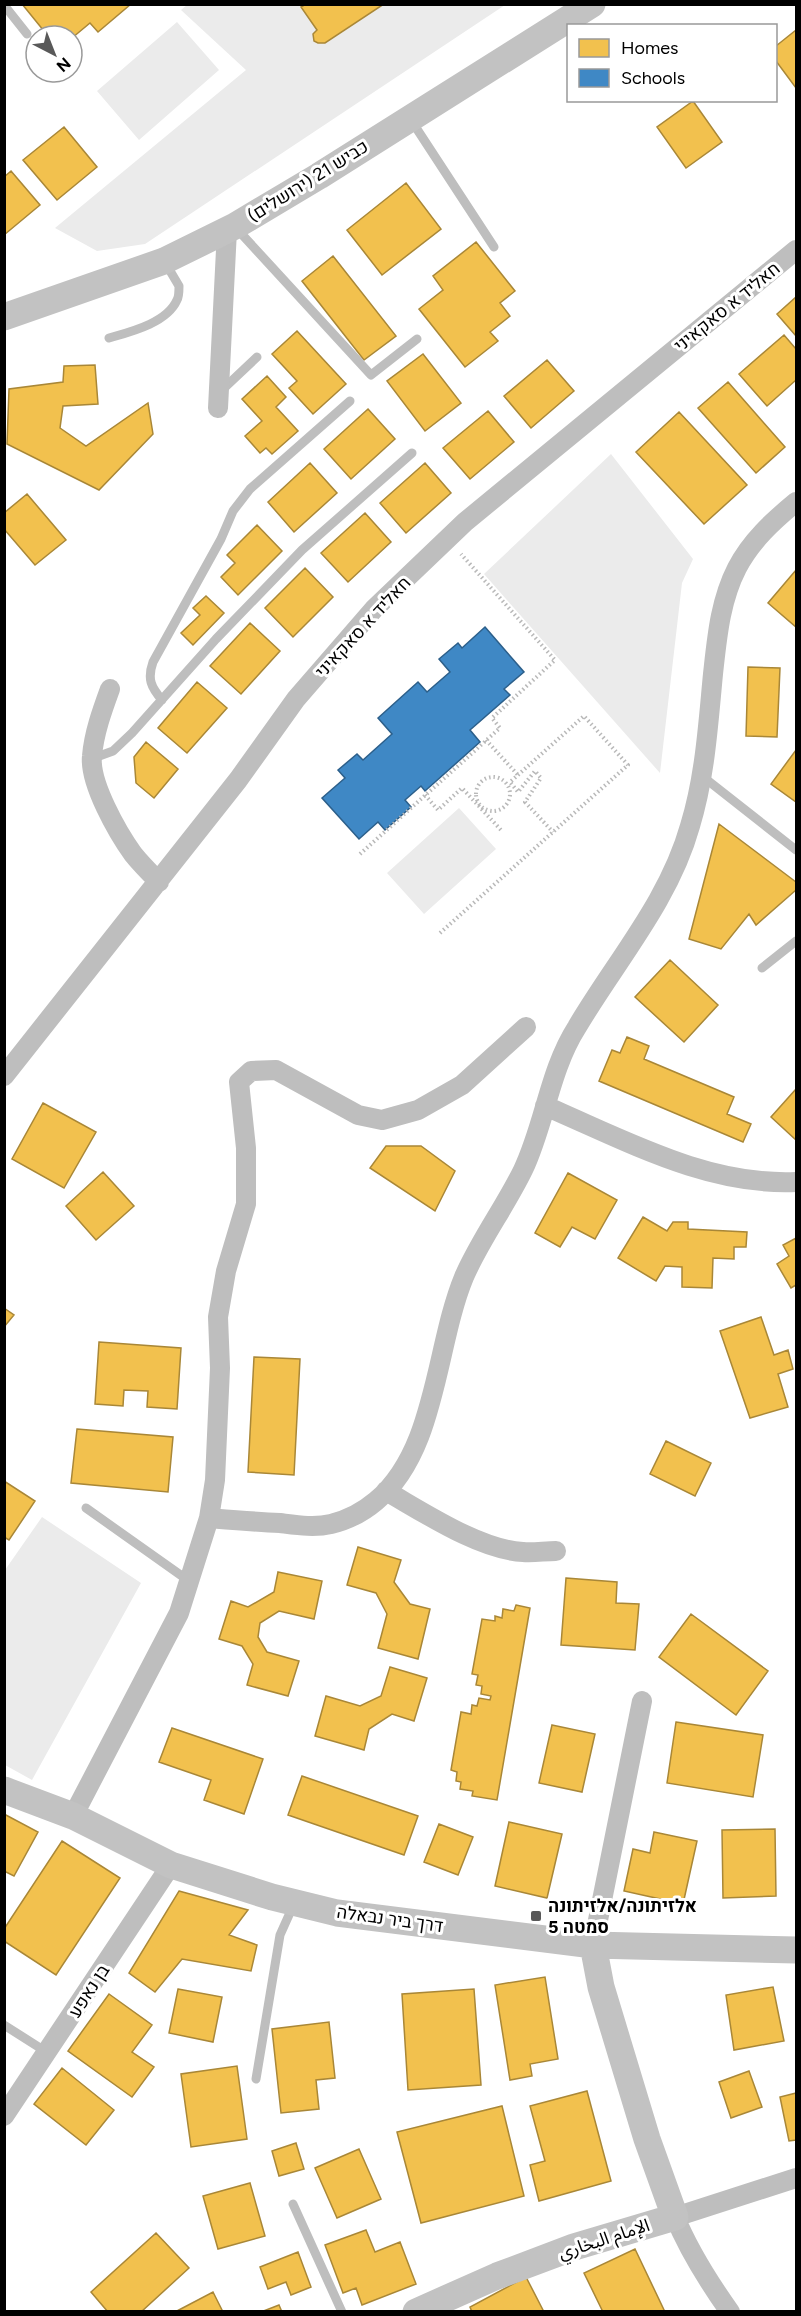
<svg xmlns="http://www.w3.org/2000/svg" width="801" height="2316" font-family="Figtree,'Noto Sans Arabic',Heebo,sans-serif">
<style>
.green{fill:#ebebeb}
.homes{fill:#f2c14e;stroke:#a98737;stroke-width:1.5}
.schools{fill:#3f88c5;stroke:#2c5f8a;stroke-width:1.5}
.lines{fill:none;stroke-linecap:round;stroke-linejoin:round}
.path{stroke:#b9b9b9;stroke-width:4;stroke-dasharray:1.5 3;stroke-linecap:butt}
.lane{stroke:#bebebe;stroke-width:9}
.street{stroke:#bebebe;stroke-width:20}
.secondary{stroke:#c2c2c2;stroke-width:27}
.poi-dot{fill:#595959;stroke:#fff;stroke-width:2}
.labels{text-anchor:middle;stroke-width:6;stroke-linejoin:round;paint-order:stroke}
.street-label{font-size:18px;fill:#000;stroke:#fff}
.poi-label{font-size:18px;font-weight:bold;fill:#000;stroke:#fff;text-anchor:start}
</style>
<rect width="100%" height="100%" fill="#fff"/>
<!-- green -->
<path class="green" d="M187 5H505L145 244 97 251 55 228 246 70 181 10Z
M177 22 219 70 139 140 97 91Z
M611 454 693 559 682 583 660 773 484 574Z
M459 808 496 849 424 914 387 873Z
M42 1517 141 1583 32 1780 5 1765V1570Z"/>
<!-- homes -->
<path class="homes" d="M22 4H131L98 32 90 23 72 38V36H48Z
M306 4H384L325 43H318L314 41 313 34 317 30 301 7Z
M796 30V88L776 61V46Z
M693 101 722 142 686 168 657 127Z
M64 127 97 167 57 200 23 160Z
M11 171 40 205 4 235V177Z
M406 183 441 229 382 275 347 230Z
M476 242 515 291 500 303 510 316 490 332 498 341 465 367 419 309 443 290 433 276Z
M333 256 396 336 364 360 302 281Z
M796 297V336L777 314Z
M297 331 346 384 313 414 289 388 297 381 272 354Z
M784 335 796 349V380L767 406 739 374Z
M423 354 461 403 425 431 387 381Z
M547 360 574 391 531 428 504 396Z
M95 365 98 404 63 406 60 428 86 446 148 403 153 434 99 490 7 444 9 389 63 382 64 366Z
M267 376 286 397 276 407 298 431 272 454 266 448 260 453 245 436 262 421 242 399Z
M728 382 785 447 756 473 698 408Z
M368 409 395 439 351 479 324 449Z
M488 411 514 442 470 479 443 448Z
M679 412 747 485 704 524 636 452Z
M310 463 337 493 294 532 268 502Z
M425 463 451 493 406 533 380 503Z
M27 494 66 540 35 565 4 529V513Z
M365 513 391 542 348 582 321 553Z
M257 525 282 551 238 595 221 577 235 563 227 555Z
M305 568 333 597 293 637 265 608Z
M796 570V627L768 603Z
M206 596 224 613 193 645 181 633 200 615 193 608Z
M250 623 280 651 241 694 210 666Z
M748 667 780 668 777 737 746 736Z
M197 682 227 708 187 753 158 728Z
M146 742 178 769 154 798 136 783 134 757Z
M796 750V802L771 784Z
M719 824 796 882V890L756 925 749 914 721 949 689 939Z
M670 960 718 1005 684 1042 635 997Z
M627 1037 649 1046 644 1059 734 1097 727 1114 751 1124 743 1142 599 1081 612 1050 620 1053Z
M796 1089V1140L771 1117Z
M43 1103 96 1132 64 1188 12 1159Z
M386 1146H421L455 1171 435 1211 370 1168Z
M103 1172 134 1206 96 1240 66 1206Z
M568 1173 617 1200 595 1239 572 1227 560 1247 535 1233Z
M643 1217 667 1231 673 1222H688V1229L747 1232 746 1247H734V1259L713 1258 712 1288 682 1287V1267L665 1266 656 1281 618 1258Z
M796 1238V1285L791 1288 777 1264 789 1256 783 1245Z
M4 1308 14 1315 4 1327Z
M761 1317 774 1355 788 1350 793 1369 778 1374 788 1407 750 1418 720 1331Z
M99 1342 181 1348 177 1409 147 1407 148 1391 124 1390 123 1406 95 1404Z
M254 1357 300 1359 294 1475 248 1472Z
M77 1429 173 1437 168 1492 71 1483Z
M666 1441 711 1463 695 1496 650 1474Z
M4 1481 35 1501 9 1540 4 1537Z
M358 1547 401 1560 394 1582 410 1604 430 1609 418 1659 378 1648 387 1614 376 1593 347 1585Z
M278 1572 322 1581 314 1619 279 1611 260 1623 258 1637 267 1652 299 1661 288 1696 247 1685 253 1664 242 1646 219 1639 231 1601 248 1607 274 1592Z
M566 1578 617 1582 616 1603 639 1604 635 1650 561 1645Z
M516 1605 530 1608 497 1800 472 1796 473 1791 460 1789 461 1782 456 1781 457 1772 451 1770 461 1712 471 1714 472 1705 477 1706 479 1698 490 1700 491 1696 481 1694 482 1686 476 1685 478 1675 472 1674 482 1619 495 1621V1616L502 1618 503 1609 514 1611Z
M691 1614 768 1671 736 1715 659 1657Z
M390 1667 427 1678 414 1721 392 1714 369 1729 364 1750 315 1736 326 1696 360 1706 381 1696Z
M676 1722 763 1735 753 1797 667 1783Z
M552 1725 595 1734 582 1792 539 1783Z
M172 1728 263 1759 244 1814 204 1800 211 1780 159 1762Z
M302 1776 418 1816 404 1855 288 1815Z
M4 1814 38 1832 14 1876 4 1871Z
M509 1822 562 1834 547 1898 495 1886Z
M439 1824 473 1837 458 1875 424 1862Z
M775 1829 776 1896 723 1898 722 1830Z
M654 1832 697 1841 683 1904 624 1891 633 1849 650 1853Z
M62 1841 120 1878 56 1975 4 1941V1929Z
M179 1891 248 1910 229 1935 257 1945 251 1971 182 1959 155 1992 129 1973Z
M545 1977 558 2059 530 2064 532 2076 510 2080 495 1985Z
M773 1987 784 2041 734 2050 726 1995Z
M178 1989 222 1997 213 2042 169 2033Z
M474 1989 481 2085 408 2090 402 1994Z
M109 1994 152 2025 132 2052 154 2067 132 2097 68 2051Z
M329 2022 335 2078 316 2080 319 2109 281 2113 272 2029Z
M237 2066 247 2139 191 2147 181 2074Z
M62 2068 114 2110 86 2145 34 2104Z
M749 2071 762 2107 731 2118 719 2082Z
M587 2091 611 2181 539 2201 530 2165 545 2161 530 2106Z
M796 2093V2140L789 2141 780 2097Z
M502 2106 524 2196 421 2223 397 2132Z
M296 2143 304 2169 279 2176 272 2151Z
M359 2149 381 2199 337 2218 315 2168Z
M250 2183 265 2236 218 2249 203 2196Z
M366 2230 375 2252 400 2242 416 2284 362 2305 356 2288 343 2293 325 2245Z
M156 2233 189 2268 141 2312H108L91 2292Z
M635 2249 665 2312H603L584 2273Z
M298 2252 311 2287 291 2295 286 2282 268 2289 260 2267Z
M526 2277 544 2312H472L470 2307Z
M213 2292 223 2312H175Z
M279 2305 282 2312H261Z"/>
<!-- schools -->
<path class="schools" d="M485 627 524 672 504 689 510 695 470 730 480 742 425 791 421 786 405 800 411 807 385 830 378 822 359 839 322 798 345 778 338 770 357 754 363 760 392 734 378 718 418 682 427 692 450 672 439 659 458 643 462 648Z"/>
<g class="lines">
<!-- path -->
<path class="path" d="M486 740 518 775
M476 794a17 17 0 1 1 34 0a17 17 0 1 1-34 0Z
M425 795 438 810 462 788 501 830
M360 854 500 728 492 718 555 660 461 554
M440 933 628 765 584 716 510 782 518 792 535 771 541 778 525 802 553 832"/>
<!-- lane -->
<path class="lane" d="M4 5 27 34
M411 120 494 247
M236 228 371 375 417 339
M109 338C130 332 167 323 177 300 179 297 179 290 179 286L166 264
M221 391 257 357
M162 700C151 687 147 679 153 662L221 539 233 511 250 489 350 401
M91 759 113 751 132 733 216 639 302 550 412 453
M702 776 796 850
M762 968 796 941
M86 1508 189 1581
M4 2025 48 2053
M256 2079 280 1935 293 1906
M293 2204 342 2312"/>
<!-- street -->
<path class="street" d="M218 408 227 230
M110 689C102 711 94 733 92 756 89 783 118 833 133 854 141 864 150 873 159 882
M4 1076 238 780 296 699 374 609 465 522 796 250
M545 1106C625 1140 707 1186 796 1182
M386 1491C423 1512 480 1550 523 1552 533 1553 545 1551 556 1551
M209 1518C233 1520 256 1522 280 1523 296 1525 314 1528 331 1524 348 1520 363 1512 376 1501 437 1450 435 1347 464 1277 480 1240 505 1207 523 1170 545 1124 549 1071 577 1027 616 961 669 901 690 826 705 777 708 726 713 674 717 638 720 601 737 568 751 541 773 521 796 502
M73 1816 179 1613 209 1518 215 1480 220 1368 218 1317 226 1271 246 1204V1148L239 1082 251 1071 276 1070 358 1115 382 1120 418 1110 462 1085 526 1027
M593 1945 642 1701
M4 2116 171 1865
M730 2312C708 2281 689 2251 675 2217L796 2178"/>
<!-- secondary -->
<path class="secondary" d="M4 317 164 261 235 226 319 176 592 4
M4 1790 73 1816 171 1865 272 1897 337 1913 593 1945 796 1950
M416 2312 497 2276 574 2247 675 2217 647 2139 601 1987 593 1945"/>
</g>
<!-- markers -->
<rect class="poi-dot" x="530" y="1910" width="12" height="12" rx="3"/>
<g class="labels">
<!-- street labels -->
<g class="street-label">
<text transform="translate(308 181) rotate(-32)" y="6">כביש 21 (ירושלים)</text>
<text transform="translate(727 307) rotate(-39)" y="6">חאליד א סאקאיני</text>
<text transform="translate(363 627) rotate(-47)" y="6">חאליד א סאקאיני</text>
<text transform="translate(390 1919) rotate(8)" y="6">דרך ביר נבאלה</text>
<text transform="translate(89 1991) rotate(-57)" y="6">בן נאפע</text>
<text transform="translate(604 2239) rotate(-18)" y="6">الإمام البخاري</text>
</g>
<!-- poi labels -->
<g class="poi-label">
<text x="548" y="1912">אלזיתונה/אלזיתונה<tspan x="548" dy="21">סמטה 5</tspan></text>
</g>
</g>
<!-- border -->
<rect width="801" height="2316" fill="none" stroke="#000000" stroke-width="12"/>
<!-- legend -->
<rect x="567" y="24" width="210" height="78" fill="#ffffff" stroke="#999999" stroke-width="1.5"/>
<rect x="579" y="39" width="30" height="18" fill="#f2c14e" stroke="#999999" stroke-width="1.5"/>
<text x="621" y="54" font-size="18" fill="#000000">Homes</text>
<rect x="579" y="69" width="30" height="18" fill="#3f88c5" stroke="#999999" stroke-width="1.5"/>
<text x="621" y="84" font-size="18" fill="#000000">Schools</text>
<!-- north arrow -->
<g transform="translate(54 54) rotate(138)"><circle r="28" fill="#ffffff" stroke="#999999" stroke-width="1.5"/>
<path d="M0-4.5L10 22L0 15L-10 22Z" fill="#595959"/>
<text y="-9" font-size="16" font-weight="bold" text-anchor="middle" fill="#000000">N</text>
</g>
</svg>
